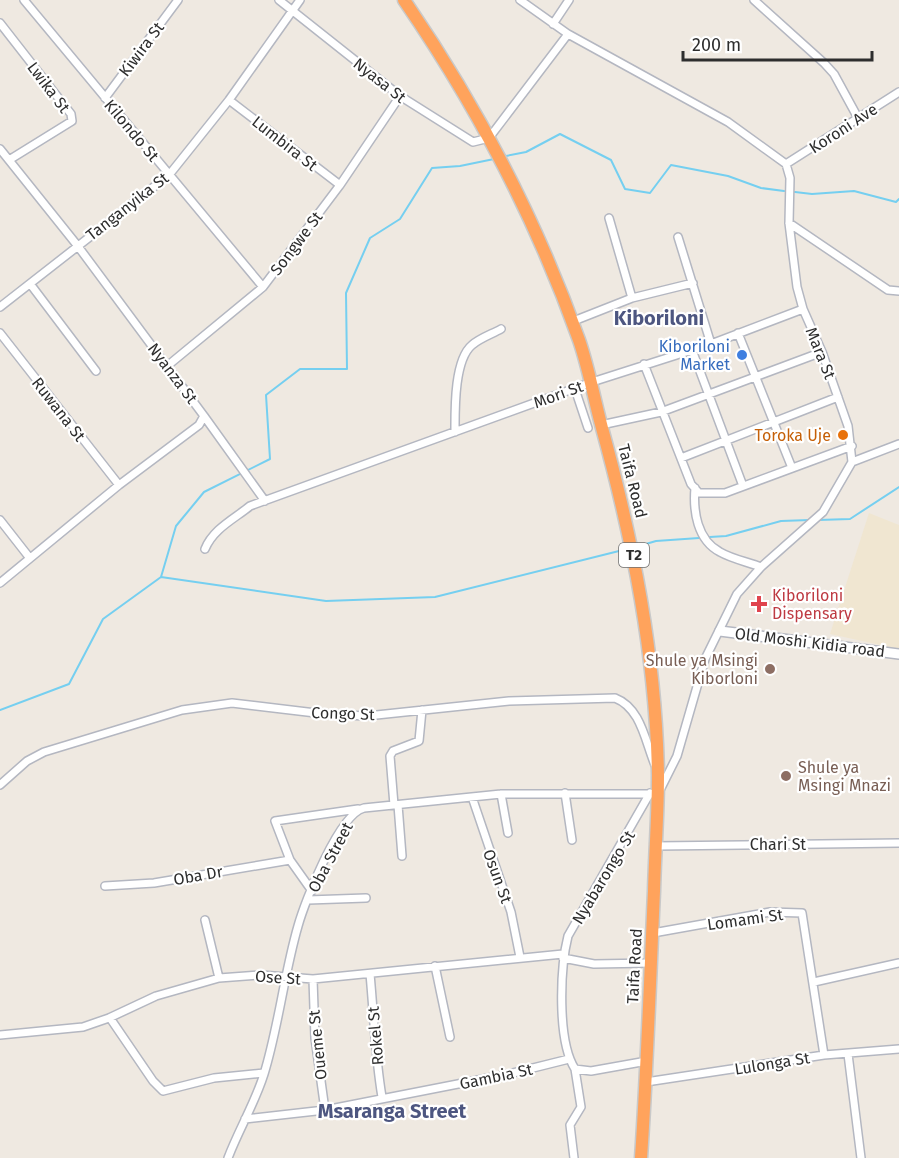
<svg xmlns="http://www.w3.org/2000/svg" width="899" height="1158" font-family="'Fira Sans',sans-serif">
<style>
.education{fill:#f0e6d1}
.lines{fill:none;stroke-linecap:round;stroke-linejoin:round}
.stream{stroke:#75cff0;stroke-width:2}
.street-casing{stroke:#b4b7c1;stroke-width:10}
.secondary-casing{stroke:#b4b7c1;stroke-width:12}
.highway-casing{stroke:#c9c9c9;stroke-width:15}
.street{stroke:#fff;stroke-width:7}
.secondary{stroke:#fff;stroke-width:9}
.highway{stroke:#ffa35c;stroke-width:12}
.shop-dot{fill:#3f7fe0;stroke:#fff;stroke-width:2}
.food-dot{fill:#e8710a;stroke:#fff;stroke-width:2}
.health-dot{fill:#e0444e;stroke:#fff;stroke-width:2}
.education-dot{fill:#8d6e63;stroke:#fff;stroke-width:2}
.labels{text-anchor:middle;stroke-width:4.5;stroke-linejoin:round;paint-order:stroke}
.shield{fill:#fff;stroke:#6d6d6d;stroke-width:1.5}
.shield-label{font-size:15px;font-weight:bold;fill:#2e2e2e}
.street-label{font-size:16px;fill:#2e2e2e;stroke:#fff}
.shop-label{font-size:16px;fill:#366cbe;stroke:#fff;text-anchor:end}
.food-label{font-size:16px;fill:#c56008;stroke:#fff;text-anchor:end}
.health-label{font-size:16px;fill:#be3a42;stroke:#fff;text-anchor:start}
.education-label{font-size:16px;fill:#785e54;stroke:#fff;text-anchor:end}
.quarter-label{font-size:20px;font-weight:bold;fill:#4d5680;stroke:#fff}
</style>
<rect width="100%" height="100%" fill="#efe9e1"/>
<!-- education -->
<path class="education" d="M869 513 899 525V649L830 634Z"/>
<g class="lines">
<!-- stream -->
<path class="stream" d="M506 156 526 152 560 134 611 160 625 189 650 193 671 165 728 176 761 188 784 191
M795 192 812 194 854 191 896 202 899 199
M818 520 850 519 899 487
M710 537 726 536 781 521 810 520
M639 546 656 541 699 538
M161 577 176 526 204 492 270 459 266 395 300 369H347L346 293 370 238 400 219 432 168 460 166 494 159
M0 710 69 684 103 619 161 577 326 601 435 597 627 549"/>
<!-- street casing -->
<g class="street-casing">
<path id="street" d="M24 0 263 287
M279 0 400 96 473 142 489 138 568 34
M754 0 824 63 834 74 858 118
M0 23 71 114 72 121 9 160
M553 24 569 0
M105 98 178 0
M229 100 340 185
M0 149 77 245 204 416 199 425 119 485 0 583
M786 164 899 92
M609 218 632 298
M789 223 888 290 899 291
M678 237 711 344
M31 285 96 371
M0 307 169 175 229 100 300 0
M571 322 632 298 693 283
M0 333 119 485
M738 333 792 468
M692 350 743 486
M644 364 691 484 699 493H725L852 446
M166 367 263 287 340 185 400 96
M575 389 588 428
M204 416 265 501
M601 425 661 412 822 352
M455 432C455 410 454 360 472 345 480 338 492 334 501 329
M681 458 838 397
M852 462 899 444
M695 488C693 511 697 540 720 552 732 559 748 562 761 567
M0 520 29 557
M205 549C213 529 234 519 250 506L592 382 711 344 803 309
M0 785 27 761 44 752 182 710 232 703 324 714 367 716 509 701 615 698C641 708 645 741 655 765
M565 793 572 840
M501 794 508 833
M472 797 511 912 520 957
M394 805 390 756 393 751 419 741 422 710
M398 805 402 856
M657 846 899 843
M105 886 154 883 290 860
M312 891 290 860 275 821 358 809
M308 900 366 898
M205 920 219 978
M653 933 770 912 802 913 824 1055
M563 958 594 964 651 963
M435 966 450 1037
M370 974C374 1016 375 1056 382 1097
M313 979 315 1038 325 1110
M814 982 899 963
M110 1018 153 1081 163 1091 214 1078 264 1073
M0 1035 83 1027 109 1018 156 996 219 978 261 975 313 979 563 954
M848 1054 861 1158
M647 1061 591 1071 575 1069C557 1041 560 968 568 936L650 793
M646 1082 824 1055 899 1049
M245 1119 325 1110 509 1074 569 1059
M228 1158C239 1129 255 1103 264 1074 279 1025 284 974 298 926 305 901 339 814 364 808L501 794H658L677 756 705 659 737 594 761 567 823 512 852 462 848 426 822 352 803 309 797 287 789 223 790 178 786 164 728 122 568 34 520 0
M574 1158 570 1125 581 1107 575 1069"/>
</g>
<!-- secondary casing -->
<g class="secondary-casing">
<path id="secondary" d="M720 631 899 654"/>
</g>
<!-- highway casing -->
<g class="highway-casing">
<path id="highway" d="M404 0C477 106 536 219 579 340 589 369 594 399 602 428 633 541 656 657 658 775 658 814 655 852 654 891 650 980 647 1069 641 1158"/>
</g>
<!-- street -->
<use href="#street" class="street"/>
<!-- secondary -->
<use href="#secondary" class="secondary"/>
<!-- highway -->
<use href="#highway" class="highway"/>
</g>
<!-- markers -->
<circle class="shop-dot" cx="742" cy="355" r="6"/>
<circle class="food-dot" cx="843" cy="435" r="6"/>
<path class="health-dot" d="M756 595h6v6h6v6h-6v6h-6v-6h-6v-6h6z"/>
<g class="education-dot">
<circle cx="770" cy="669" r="6"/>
<circle cx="786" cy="776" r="6"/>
</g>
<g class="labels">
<!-- shield labels -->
<rect class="shield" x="619" y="543" width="30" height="24" rx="4.5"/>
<g class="shield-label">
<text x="634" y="560">T2</text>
</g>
<!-- street labels -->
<g class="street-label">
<text transform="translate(141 49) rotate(-53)" y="6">Kiwira St</text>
<text transform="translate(380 80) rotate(38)" y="6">Nyasa St</text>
<text transform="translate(49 87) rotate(53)" y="6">Lwika St</text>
<text transform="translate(843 128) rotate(-33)" y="6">Koroni Ave</text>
<text transform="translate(132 130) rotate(50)" y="6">Kilondo St</text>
<text transform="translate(285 143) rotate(38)" y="6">Lumbira St</text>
<text transform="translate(127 206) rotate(-38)" y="6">Tanganyika St</text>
<text transform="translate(296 243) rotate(-53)" y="6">Songwe St</text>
<text transform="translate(821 353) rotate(68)" y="6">Mara St</text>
<text transform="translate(173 373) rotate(53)" y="6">Nyanza St</text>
<text transform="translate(558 394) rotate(-20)" y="6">Mori St</text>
<text transform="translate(59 409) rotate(52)" y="6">Ruwana St</text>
<text transform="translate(633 481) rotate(76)" y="6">Taifa Road</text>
<text transform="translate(810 642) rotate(7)" y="6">Old Moshi Kidia road</text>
<text transform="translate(343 713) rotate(2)" y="6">Congo St</text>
<text x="778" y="850">Chari St</text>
<text transform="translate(330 857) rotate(-62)" y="6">Oba Street</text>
<text transform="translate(198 875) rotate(-10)" y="6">Oba Dr</text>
<text transform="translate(498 876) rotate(70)" y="6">Osun St</text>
<text transform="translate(603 877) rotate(-59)" y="6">Nyabarongo St</text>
<text transform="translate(745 919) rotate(-8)" y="6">Lomami St</text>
<text transform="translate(634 966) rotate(-87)" y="6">Taifa Road</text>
<text transform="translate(278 977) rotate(4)" y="6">Ose St</text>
<text transform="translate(375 1036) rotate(-95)" y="6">Rokel St</text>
<text transform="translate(317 1045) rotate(-96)" y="6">Oueme St</text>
<text transform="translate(772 1063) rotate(-9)" y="6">Lulonga St</text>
<text transform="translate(496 1076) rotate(-12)" y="6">Gambia St</text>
</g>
<!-- shop labels -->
<g class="shop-label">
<text x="730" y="352">Kiboriloni<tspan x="730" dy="18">Market</tspan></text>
</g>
<!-- food labels -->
<g class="food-label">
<text x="831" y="441">Toroka Uje</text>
</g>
<!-- health labels -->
<g class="health-label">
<text x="772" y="601">Kiboriloni<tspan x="772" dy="18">Dispensary</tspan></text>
</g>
<!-- education labels -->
<g class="education-label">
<text x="758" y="666">Shule ya Msingi<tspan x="758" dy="18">Kiborloni</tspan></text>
<text x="798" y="773" text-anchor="start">Shule ya<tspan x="798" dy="18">Msingi Mnazi</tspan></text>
</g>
<!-- quarter labels -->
<g class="quarter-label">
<text x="659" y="325">Kiboriloni</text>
<text x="392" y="1118">Msaranga Street</text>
</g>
</g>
<!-- scale -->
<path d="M683 51v9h189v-9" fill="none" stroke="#2e2e2e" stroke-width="3"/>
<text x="692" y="51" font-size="18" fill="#2e2e2e" stroke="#ffffff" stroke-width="4.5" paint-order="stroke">200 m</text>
</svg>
